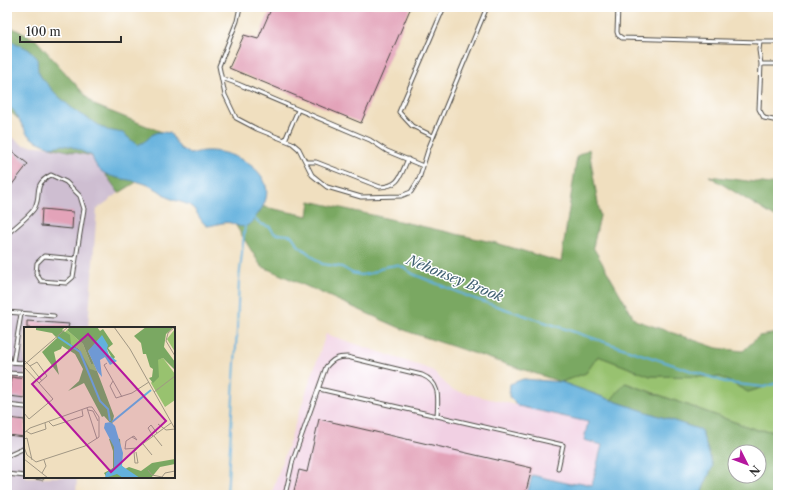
<svg xmlns="http://www.w3.org/2000/svg" width="785" height="502" font-family="'Libre Caslon Text',serif">
<style>
.built{fill:#f1d0e3}
.industrial{fill:#cebed1}
.green{fill:#98c26f;stroke:#62764d}
.forest{fill:#7aa862;stroke:#526a46;fill-rule:evenodd}
.water{fill:#63b1dd;stroke:#476e84}
.lines{fill:none;stroke-linecap:round;stroke-linejoin:round}
.stream{stroke:#63b1dd;stroke-width:2}
.building{fill:#e3a3b9}
.lane-casing{stroke:#494641;stroke-width:5}
.lane{stroke:#fff;stroke-width:3}
.labels{text-anchor:middle;stroke-width:3;stroke-linejoin:round;paint-order:stroke}
.water-label{font-size:14px;font-style:italic;fill:#416172;stroke:#fff}
.inset-river{fill:none;stroke:#63b1dd;stroke-width:2}
.inset-road{fill:none;stroke:#a19784;stroke-width:1}
.view{fill:#b5179e;fill-opacity:0.15;stroke:#b5179e;stroke-width:2}
.inset-edge{fill:none;stroke:#2b2b2b;stroke-width:2}
</style>
<rect width="100%" height="100%" fill="#fff"/>
<filter id="ink" filterUnits="userSpaceOnUse"><feTurbulence type="fractalNoise" baseFrequency=".025" numOctaves="2"/><feDisplacementMap in="SourceGraphic" scale="8" xChannelSelector="R" yChannelSelector="G"/><feConvolveMatrix kernelMatrix="1 2 1 2 8 2 1 2 1" color-interpolation-filters="sRGB"/></filter>
<filter id="wash" filterUnits="userSpaceOnUse"><feTurbulence type="fractalNoise" baseFrequency=".012" numOctaves="4" result="noise"/><feDisplacementMap in="SourceGraphic" scale="16" xChannelSelector="R" yChannelSelector="G"/><feGaussianBlur stdDeviation="0.9" result="paint"/><feColorMatrix in="noise" values="0 0 0 0 0 0 0 0 0 0 0 0 0 0 0 0 0 1.4 0 .05"/><feComposite in="paint" operator="in"/></filter>
<g filter="url(#wash)">
<rect width="100%" height="100%" fill="#f0dfbf"/>
<!-- built -->
<path class="built" d="M326 334 432 370 452 390 588 422 602 445 592 486 578 482 571 484 532 475 527 495H271Z"/>
<!-- industrial -->
<path class="industrial" d="M7 133 23 145 50 147 92 156 119 193 97 209 88 328H25V477H77L76 495H7Z"/>
<!-- green -->
<path class="green" d="M598 356 650 376 721 377 748 392 778 383V431L757 430 626 383 611 400 561 382 586 373Z"/>
<!-- forest -->
<path class="forest" d="M7 7H12L9 26 36 40 94 105 172 136 151 173 119 193 92 156 50 147 7 109Z
M589 149 600 216 593 247 635 320 717 348 743 351 759 336 778 333V383L748 392 721 377 650 376 598 356 586 373 561 382 409 332 261 266 228 213 255 205 308 216 310 201 496 243 561 262 577 156Z
M709 176 778 185V219Z
M625 383 757 430 778 431V495H700L713 466 701 430 611 400ZM735 452H759V476H735Z"/>
<!-- water -->
<path class="water" d="M7 39 28 49 33 53 37 58 38 71 41 77 56 94 74 110 107 130 123 133 137 145C155 139 147 129 170 133L180 148 190 154C195 153 200 151 205 151 235 149 285 176 260 211 256 216 252 224 246 226 240 228 236 225 231 223 223 221 214 226 207 226 199 221 198 210 189 205 183 202 175 201 169 198 162 193 156 188 148 185 127 176 99 183 92 156L72 147 64 145 50 147 34 140 27 134 14 111 7 104Z
M523 379 561 382 611 400 701 430 713 466 700 495H527L532 475 571 484 578 482 592 485 602 445 584 440 588 422 518 406 509 397 510 384Z"/>
<g class="lines">
<!-- stream -->
<path class="stream" d="M253 217 261 224 270 227 274 233C281 236 286 233 292 236L298 245 322 264 342 267 352 273 361 275 372 273 384 267 396 265 403 267 413 274 472 298 728 383 764 387 778 383
M227 495 237 330 239 280 245 225"/>
</g>
<g id="blocks">
<!-- building -->
<path class="building" d="M272 7H411L361 123 229 68 244 35 258 39Z
M7 147 28 164 7 191Z
M42 209 73 212 72 229 41 226Z
M27 321 69 324 68 328H27Z
M11 377 25 379V398L9 396Z
M8 418 25 420V437L7 435Z
M319 419 532 468 525 495H293L299 470 307 472Z"/>
</g>
</g>
<g filter="url(#ink)">
<use href="#blocks" fill-opacity="0" stroke="#494641" stroke-width="1"/>
<g class="lines">
<!-- lane casing -->
<g class="lane-casing">
<path id="lane" d="M240 7 237 21 219 66 225 95 236 118 257 129 292 143 299 149 312 175 327 187 361 197 401 196 411 192 419 179 429 147 487 7
M618 7 617 32 618 35 622 38 760 42
M778 42H760L759 50 761 64 759 109 764 118 778 121
M761 64H778
M222 78 238 84 370 140 387 151 423 166
M433 136 412 126 399 112 444 7
M285 140 298 110
M306 162H316L380 187C400 186 400 176 408 159
M7 234C13 229 33 213 35 207 42 193 32 185 51 175L66 182 80 196 84 209 73 277 66 283 41 281 36 273 37 263 44 256 76 259
M7 312 54 316
M7 362 25 363
M13 362 21 314
M7 373 25 374
M319 389 437 416
M7 405 25 407
M7 456 25 448
M7 474 25 476
M35 477 42 478
M285 495 293 460 326 367C333 359 337 357 347 357L422 375C441 383 438 398 437 416L563 445 558 469"/>
</g>
<!-- lane -->
<use href="#lane" class="lane"/>
</g>
</g>
<g class="labels">
<!-- water labels -->
<g class="water-label">
<text transform="translate(455 278) rotate(22)" y="5">Nehonsey Brook</text>
</g>
</g>
<!-- overview -->
<g transform="translate(24 327)">
<rect width="151" height="151" fill="#f0dfbf"/>
<path d="M151 2V25L143 12ZM43 3 59 17 67 37H70L73 44 66 43 55 22 47 17 40 6ZM139 31 151 47V73L141 80 127 56 133 46V33Z" fill="#98c26f"/>
<path d="M12 0H41L38 3 46 8 47 17 55 22 66 42 73 44 90 89 88 98 80 89 78 90 60 56 44 64 55 54 59 42 51 27 38 19 37 22 30 25 35 48 18 25 33 11 28 6 12 3ZM46 0H73L76 4 79 2 89 17 84 21 91 30 89 33 83 22 73 17 64 24 70 37H67L59 17 43 3ZM122 0H150L142 7 140 20 151 35V43L139 31 134 33 135 50 129 56 125 51 128 50 129 42 126 40 122 27H119L117 16 110 9ZM91 111 96 112 98 139 101 142 105 140 117 144 128 136 151 132V137L136 140 127 151H83L80 146 89 141V124L85 112Z" fill="#7aa862"/>
<path d="M78 8 84 18 83 22 85 28 93 34 86 38 81 30 76 33 78 50 73 44 64 24ZM87 95 91 99 99 126 98 139 116 151H99L93 147 81 151 82 146 90 141V120L80 101 81 96Z" fill="#63b1dd"/>
<path class="inset-river" d="M34 10 56 25 76 74 84 82 86 94M88 95 127 63"/>
<path class="inset-road" d="M90 0 106 22 151 102M151 0 144 6 142 14 151 29M0 33 6 39 13 35 23 49 15 56 0 40M83 36 80 38 89 54 86 59 92 71 108 66 125 55M0 38 44 0M6 39 18 54M89 54 98 70M130 65 151 49M63 81 73 112M64 83 69 84 74 94M0 86 5 92 29 72 15 56M25 95 29 99 59 89 58 83M134 97 142 103 151 102M2 104 7 107 22 102 21 96M0 106 6 101 65 80H68L75 90V110L61 119 12 135 3 128 0 120M129 109 124 101 127 98 133 106M130 109 138 119M108 110 113 113 110 109 108 110 102 114 101 122 113 121M0 112 3 111 8 133M119 117 128 128M112 125 114 136H111L110 125 113 121 147 96M0 132 24 151M124 143 128 148 138 150M18 146 22 139 20 133M138 150 141 146 151 144"/>
<path class="view" d="M64 7 142 94 87 145 8 57Z"/>
<rect width="151" height="151" class="inset-edge"/>
</g>
<!-- margin -->
<rect width="785" height="502" fill="none" stroke="#fff" stroke-width="24"/>
<!-- north arrow -->
<g transform="translate(747 464) rotate(132)"><circle r="19" fill="#ffffff" stroke="#aaaaaa"/>
<path d="M0-3L7 15L0 10L-7 15Z" fill="#b5179e"/>
<text y="-6" font-size="11" font-weight="bold" text-anchor="middle" fill="#2b2b2b">N</text>
</g>
<!-- scale -->
<path d="M20 36v6h101v-6" fill="none" stroke="#2b2b2b" stroke-width="2"/>
<text x="26" y="36" font-size="12" fill="#2b2b2b" stroke="#ffffff" stroke-width="3" paint-order="stroke">100 m</text>
</svg>
